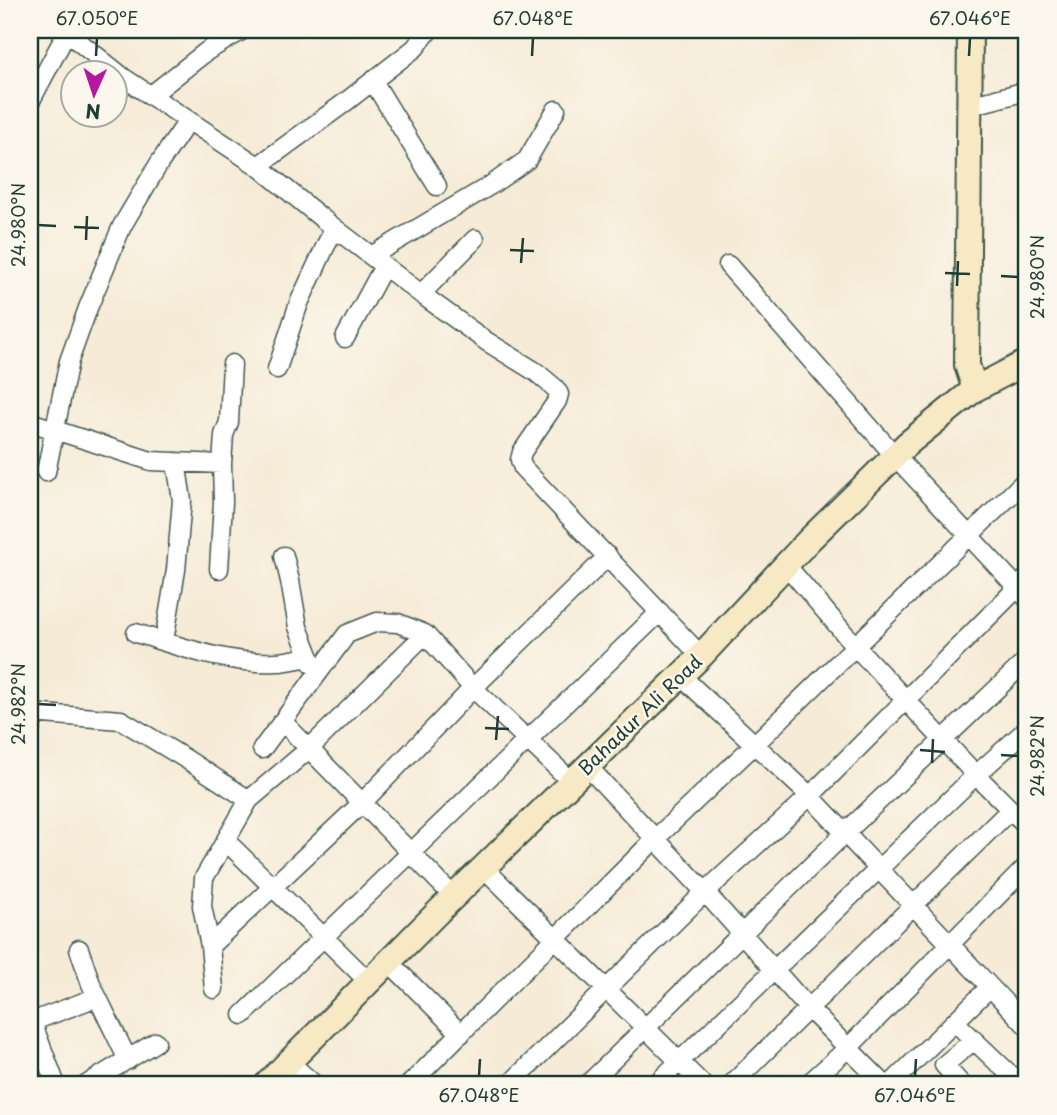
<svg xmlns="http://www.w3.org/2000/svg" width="1057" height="1115" font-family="'Playpen Sans',sans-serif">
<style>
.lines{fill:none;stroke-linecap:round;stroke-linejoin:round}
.street-casing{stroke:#3f574c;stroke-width:21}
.secondary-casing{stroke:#3f574c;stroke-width:28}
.street{stroke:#fff;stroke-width:18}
.secondary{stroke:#f6e9c3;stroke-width:24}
.ticks{fill:none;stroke:#1f3d34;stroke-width:2.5}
.labels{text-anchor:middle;stroke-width:5;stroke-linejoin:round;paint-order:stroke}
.street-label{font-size:19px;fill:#1f3d34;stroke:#fbf7ec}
.neatline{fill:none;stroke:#1f3d34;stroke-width:2.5}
.ticks-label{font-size:18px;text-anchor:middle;fill:#1f3d34}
</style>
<rect width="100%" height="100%" fill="#fbf7ec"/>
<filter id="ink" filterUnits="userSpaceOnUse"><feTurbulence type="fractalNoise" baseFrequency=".0143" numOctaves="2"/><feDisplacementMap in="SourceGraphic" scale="14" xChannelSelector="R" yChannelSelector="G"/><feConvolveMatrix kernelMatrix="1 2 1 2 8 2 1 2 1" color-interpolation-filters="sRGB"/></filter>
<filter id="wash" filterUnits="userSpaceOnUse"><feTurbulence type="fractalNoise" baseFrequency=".00686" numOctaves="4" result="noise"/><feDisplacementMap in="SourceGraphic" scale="28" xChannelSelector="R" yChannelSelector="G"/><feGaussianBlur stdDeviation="1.57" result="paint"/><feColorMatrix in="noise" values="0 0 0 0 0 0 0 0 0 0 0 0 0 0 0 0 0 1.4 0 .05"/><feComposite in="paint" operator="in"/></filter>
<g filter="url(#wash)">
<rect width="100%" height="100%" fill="#f6ebd7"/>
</g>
<g filter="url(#ink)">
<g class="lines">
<!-- street casing -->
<g class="street-casing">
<path id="street" d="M64 30 124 78 258 166 324 220 421 294 486 341 536 372 555 388 559 394 557 401 522 452 520 460 523 468 701 656
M373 81 437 186
M150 96 207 51 243 30
M30 102 67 32
M969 106 1027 91
M258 166 343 104 415 48 429 30
M371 256 491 185 527 160 556 110
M728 265 895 456 1027 598
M421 294 475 239
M345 338 384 266
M277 369 299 303 334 228
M30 422 151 461 222 464
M46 472 69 361 88 308 122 226 160 162 188 121
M284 556 290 581 298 627 313 665
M786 565 855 646 976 775 1027 826
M219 569 223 502 222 464 224 435 229 422 232 364
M136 633C182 647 229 665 277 662 288 662 299 658 310 657
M164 641 176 570 182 500 176 462
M681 676 810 796 1027 1026
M30 713 121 720 186 759 249 800
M283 722 454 897
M30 730 35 714
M262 749 347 634 377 622 398 623 425 634 473 688 572 782
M588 767 705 892 809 1009 885 1085
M226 841 369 982
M484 868 703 1085
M210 946 362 803 473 688 608 556
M79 949 91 984 128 1060
M389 962 461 1034
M214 989 210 946 202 906 204 878 249 800 309 749 425 634
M243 1015 660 612
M30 1017 56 1085
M31 1022 97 997
M955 1022 1021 1085
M289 1062 315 1085
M86 1085 156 1042
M409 1085 655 839 754 745 1027 479
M509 1085 705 892 810 796 1027 578
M587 1085 845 833 1027 660
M655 1085 976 775 1027 729
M731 1085 1010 810
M807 1085 847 1049 1027 866
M890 1085 990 987
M962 1085 944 1065 974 1040"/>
</g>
<!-- secondary casing -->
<g class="secondary-casing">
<path id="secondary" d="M970 30 967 365 975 389
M266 1085 440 910 701 656 809 540 907 444 975 389 1027 362"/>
</g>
<!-- street -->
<use href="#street" class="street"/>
<!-- secondary -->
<use href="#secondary" class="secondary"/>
</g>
</g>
<!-- ticks -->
<path class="ticks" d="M96 56 97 38M532 56 533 38M969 56 970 38M38 225 56 226M74 227 99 228M86 240 87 216M510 250 534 251M521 263 523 238M945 273 970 274M1001 276 1018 277M957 286 958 261M38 704 56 705M485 728 509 729M496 740 498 716M920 750 945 752M1001 755 1018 756M932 763 933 739M479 1076 480 1059M915 1076 916 1059"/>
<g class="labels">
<!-- street labels -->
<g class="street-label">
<text transform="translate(640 715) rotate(-44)" y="7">Bahadur Ali Road</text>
</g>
</g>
<!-- margin -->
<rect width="1057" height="1115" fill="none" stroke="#fbf7ec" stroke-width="77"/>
<!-- north arrow -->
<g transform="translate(94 94) rotate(183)"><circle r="33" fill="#fbf7ec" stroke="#a3ada2" stroke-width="2"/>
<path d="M0-5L12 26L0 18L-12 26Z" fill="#b5179e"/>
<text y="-10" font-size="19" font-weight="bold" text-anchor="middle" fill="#1f3d34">N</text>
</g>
<rect x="38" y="38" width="980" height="1038" class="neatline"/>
<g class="ticks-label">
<text x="97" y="25">67.050°E</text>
<text x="533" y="25">67.048°E</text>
<text x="970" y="25">67.046°E</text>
<text transform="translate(19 225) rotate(-90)" y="6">24.980°N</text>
<text transform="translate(1038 277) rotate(-90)" y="6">24.980°N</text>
<text transform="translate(19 704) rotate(-90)" y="6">24.982°N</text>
<text transform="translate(1038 756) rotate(-90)" y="6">24.982°N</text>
<text x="479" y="1102">67.048°E</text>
<text x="915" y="1102">67.046°E</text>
</g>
</svg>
